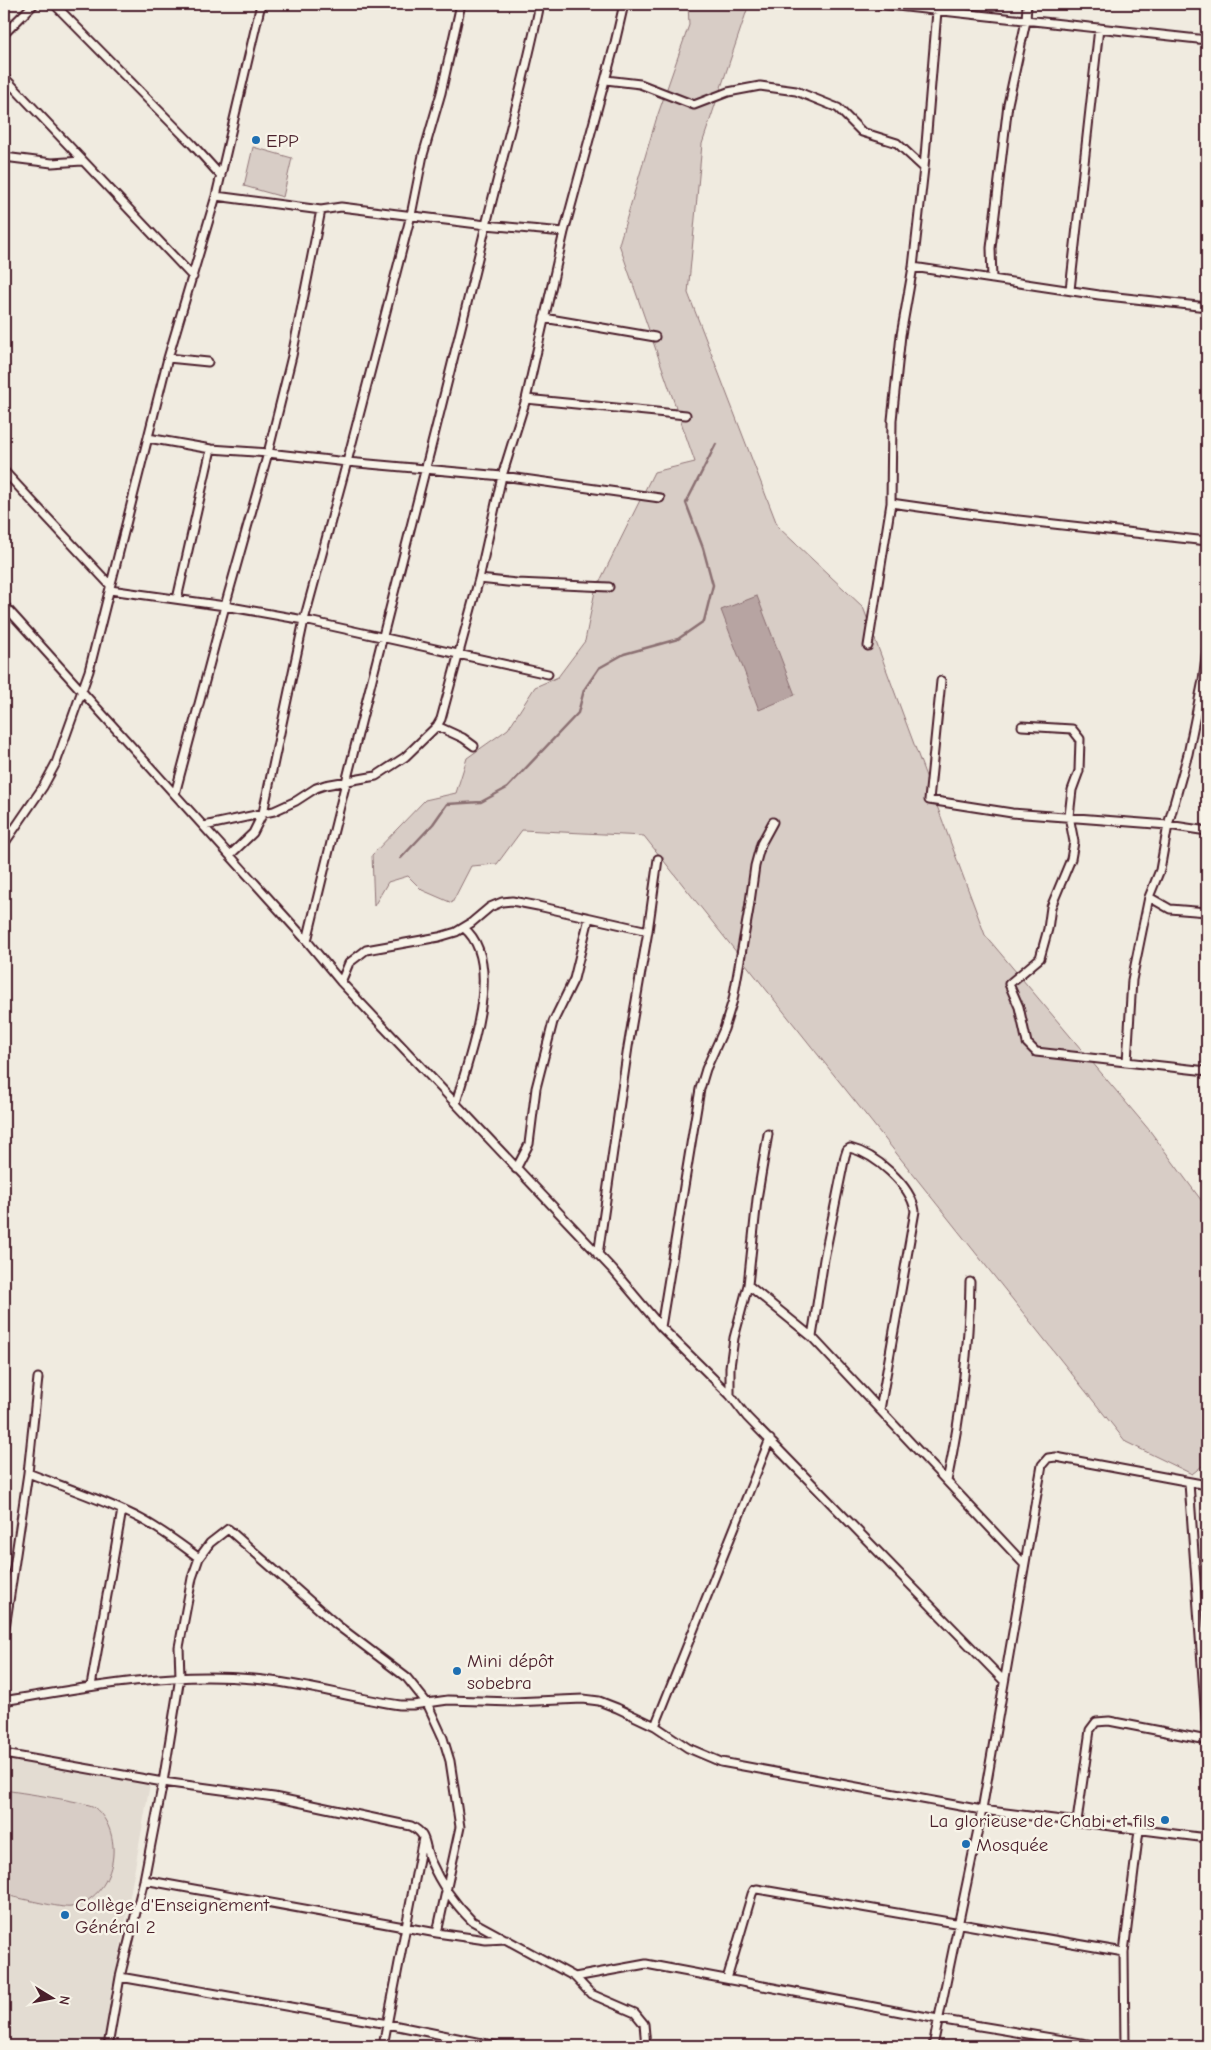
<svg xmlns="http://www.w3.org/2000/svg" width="1211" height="2050" font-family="'Comic Neue',sans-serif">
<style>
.built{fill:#e3dcd2}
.green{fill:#d8cdc6;stroke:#917678}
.water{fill:#b7a4a2;stroke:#8b6f72}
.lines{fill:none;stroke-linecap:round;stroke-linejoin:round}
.stream{stroke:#8b6f72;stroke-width:2.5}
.street-casing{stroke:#4a1f2b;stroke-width:11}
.street{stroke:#f7f3e8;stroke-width:7}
.poi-dot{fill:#1f6fb2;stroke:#f7f3e8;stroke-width:2}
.labels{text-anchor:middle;stroke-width:5;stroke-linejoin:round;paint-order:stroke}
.poi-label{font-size:19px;fill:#4a1f2b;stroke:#f7f3e8;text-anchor:start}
</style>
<rect width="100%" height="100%" fill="#f0ebe0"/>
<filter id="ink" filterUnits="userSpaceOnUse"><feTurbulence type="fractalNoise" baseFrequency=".02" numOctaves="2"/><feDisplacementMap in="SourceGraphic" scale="10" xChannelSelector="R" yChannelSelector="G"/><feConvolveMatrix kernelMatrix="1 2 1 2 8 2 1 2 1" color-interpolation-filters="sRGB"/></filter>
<g filter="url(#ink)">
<!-- built -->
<path class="built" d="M4 1759 150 1784 103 2046H4Z"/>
<!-- green -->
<path class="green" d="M688 4H749L702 144 688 293 778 527 863 607 985 935 1150 1131 1207 1208V1462L1192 1474 1126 1442 644 836 522 830 497 864 471 866 452 903 422 890 408 876 388 882 374 906 372 855 425 800 456 793 467 758 508 729 535 687 558 677 585 641 595 591 654 472 695 462 619 244 656 120 689 25Z
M253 147 292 158 283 197 244 186Z
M4 1790C17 1792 88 1802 94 1807 127 1834 116 1898 71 1907 63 1909 16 1897 4 1895Z"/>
<!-- water -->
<path class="water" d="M757 596 795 695 759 710 721 610Z"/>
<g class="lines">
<!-- stream -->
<path class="stream" d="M401 858 433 824 447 804 481 802 507 788 578 713 584 690 599 668 624 654 678 639 704 621 713 585 703 548 686 503 716 444"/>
<!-- street casing -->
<g class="street-casing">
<path id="street" d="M54 4 192 144 221 176
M879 4 1207 40
M937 11 924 168 913 267 901 335 892 420 891 503 982 516 1207 541
M4 34 34 4
M4 77 193 277
M606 80 640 84 694 105 728 92 760 86 796 91 838 108 862 132 897 143 924 168
M4 157 52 163 82 161
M216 196 321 210 341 207 486 225 564 232
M913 267 1099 295 1207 307
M992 279 991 248 1008 104 1026 21 1027 4
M1070 290 1099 28
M544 318 655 337
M168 358 208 362
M526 399 686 415
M148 438 211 449 268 453 347 462 502 476 660 498
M4 471 110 585
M479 579 517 583 609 587
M110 590 225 606 304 620 548 674
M177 599 211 449
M4 605 307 941 341 982 613 1270 661 1327 730 1395 747 1417 1004 1681
M868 646 891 503
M941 681 929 800 1012 813 1168 825 1207 831
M437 726 463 738 474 746
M1022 726 1072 729 1080 739 1079 771 1072 790 1069 816 1074 842 1071 859 1051 907 1048 929 1040 958 1009 984 1019 1007 1027 1043 1036 1052 1207 1071
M175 794 225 606 268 453 292 356 321 210
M204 826 274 811 296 801 316 788 325 785 376 776 405 757 437 726 441 719 479 579 502 476 526 399 564 232 614 47 624 4
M4 844 43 787 56 763 89 671 168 358 216 196 261 4
M230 855 253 833 263 813 304 620 347 462 411 215 423 155 441 93 461 4
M1149 897 1170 909 1207 912
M648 931 658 859
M307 941C364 702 429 464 486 225 504 151 525 78 540 4
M341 982 349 963 366 950 439 937 456 932 471 923 490 907 502 902 512 901 538 906 648 931 628 1047 598 1255
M1127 1062 1132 980 1149 897 1160 870 1168 825 1188 754 1203 680 1207 649
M456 1103C468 1058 506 963 464 928
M516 1169 529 1144 536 1088 553 1022 574 979 589 918
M748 1285 812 1337 1024 1564
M661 1327 700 1089 706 1069 724 1029 733 1000 749 909 755 866 761 844 773 822
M812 1337 824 1259 845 1156 847 1150 850 1148C875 1154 911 1185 915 1211L880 1410
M730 1395V1367L734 1338 748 1285 757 1199 768 1134
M28 1473C66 1488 105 1500 141 1519 162 1530 180 1544 199 1558
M947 1481C961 1415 969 1349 970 1282
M1189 1483 1207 1734
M4 1635 28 1473 38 1378
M91 1686 122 1510
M4 1701C86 1687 170 1671 254 1679 303 1683 351 1698 400 1705H413L448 1700 513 1702 583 1699 599 1701 617 1708 655 1726 688 1748 721 1762 982 1810 1207 1838
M655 1726 770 1439
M4 1754 163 1782 274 1797 411 1826C429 1835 423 1846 431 1862 440 1883 456 1905 472 1921L575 1977 591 1994 635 2013 644 2024 646 2046
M1077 1821 1090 1730 1096 1722 1109 1721 1207 1740
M437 1933 486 1940 506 1939
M120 1977 388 2024 497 2046
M575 1977 646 1964 938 2019 1099 2046
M727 1979 752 1894 754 1890 757 1889 1124 1952
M108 2046 120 1977 144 1880 163 1782 180 1677 179 1647 192 1578 199 1558 210 1543 228 1529 337 1625 407 1678 427 1703 443 1738 450 1761 460 1827 437 1933 144 1880
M383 2046 423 1838
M933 2046 982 1810 1042 1465 1048 1458 1056 1457 1207 1485
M1125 2046 1124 1952 1139 1830"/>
</g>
<!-- street -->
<use href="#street" class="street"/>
</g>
</g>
<!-- markers -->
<g class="poi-dot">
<circle cx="256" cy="140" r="5"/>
<circle cx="457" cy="1671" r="5"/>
<circle cx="1165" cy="1820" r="5"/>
<circle cx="966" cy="1844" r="5"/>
<circle cx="65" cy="1915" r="5"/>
</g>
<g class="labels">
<!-- poi labels -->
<g class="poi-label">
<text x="266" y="147">EPP</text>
<text x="467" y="1667">Mini dépôt<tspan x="467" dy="22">sobebra</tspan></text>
<text x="1155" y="1827" text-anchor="end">La glorieuse de Chabi et fils</text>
<text x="976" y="1851">Mosquée</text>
<text x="75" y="1911">Collège d'Enseignement<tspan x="75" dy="22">Général 2</tspan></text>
</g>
</g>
<!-- margin -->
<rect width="1211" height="2050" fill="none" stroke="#f7f3e8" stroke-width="20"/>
<rect x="10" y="10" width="1191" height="2030" fill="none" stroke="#4a1f2b" stroke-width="2" filter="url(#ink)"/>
<!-- north arrow -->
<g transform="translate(52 1998) rotate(100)" stroke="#f7f3e8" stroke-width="4" paint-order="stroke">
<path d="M0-4L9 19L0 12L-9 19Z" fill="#4a1f2b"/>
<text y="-8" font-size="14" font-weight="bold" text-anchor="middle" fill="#4a1f2b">N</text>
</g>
</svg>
